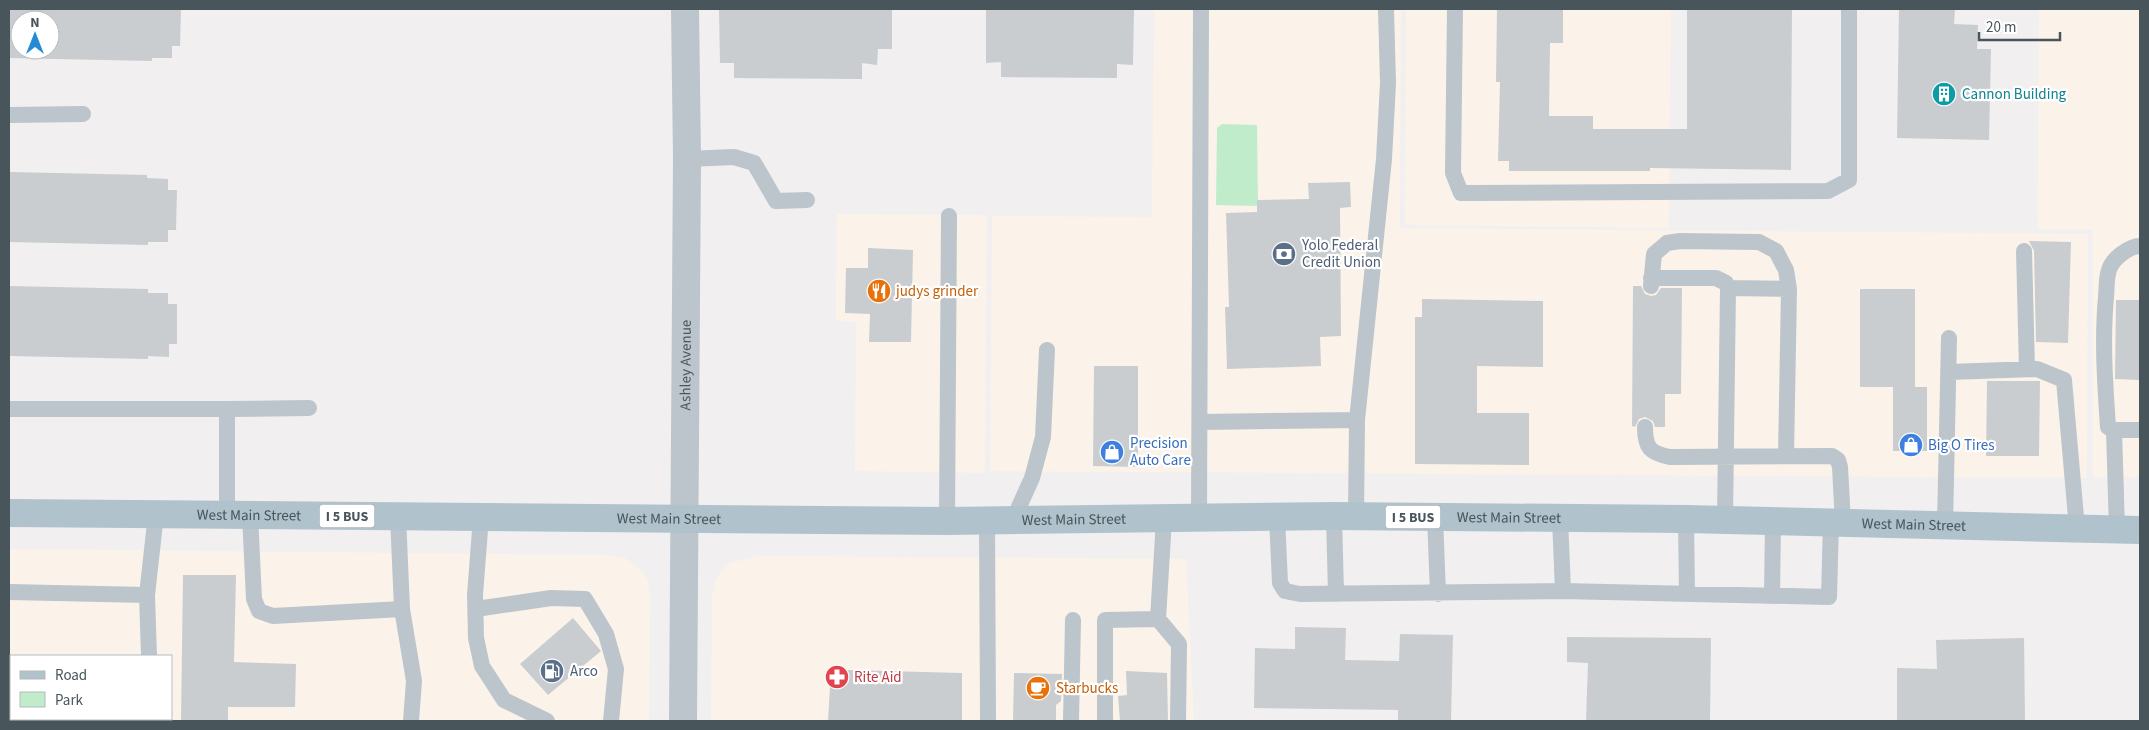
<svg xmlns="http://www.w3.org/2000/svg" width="2149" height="730" font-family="'Source Sans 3',sans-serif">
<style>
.commercial{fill:#fbf3e9;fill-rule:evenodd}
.green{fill:#c0eccb}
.building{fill:#c9cdd0;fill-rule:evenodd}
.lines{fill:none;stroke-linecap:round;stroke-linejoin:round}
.service{stroke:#bbc5cb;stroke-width:16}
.tertiary{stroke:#bbc5cb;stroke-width:28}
.primary{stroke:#b0c2cc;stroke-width:28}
.labels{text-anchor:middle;stroke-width:4.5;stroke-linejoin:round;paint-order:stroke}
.shield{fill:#fff;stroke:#7f888c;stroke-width:1}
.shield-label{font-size:14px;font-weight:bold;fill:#48555b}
.culture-label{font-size:15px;fill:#0d838f;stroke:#fff;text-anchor:start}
.service-label{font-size:15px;fill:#4e5e75;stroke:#fff;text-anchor:start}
.food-label{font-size:15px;fill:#c56008;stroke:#fff;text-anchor:start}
.street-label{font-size:15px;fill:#48555b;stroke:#fff}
.shop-label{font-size:15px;fill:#366cbe;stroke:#fff;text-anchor:start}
.health-label{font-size:15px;fill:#be3a42;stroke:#fff;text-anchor:start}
</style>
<rect width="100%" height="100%" fill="#f1efef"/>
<!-- commercial -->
<path class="commercial" d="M1154 9H1401L1400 228 2088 234 2087 478 990 471 992 216 1152 217Z
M1406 9H1671L1669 228 1405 225Z
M2039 9H2140V477H2093V230L2038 229Z
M837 214 987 215 985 473 855 471 856 322 836 321Z
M9 549 608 555 625 558 643 572 648 581 650 594 649 721H9ZM11 656H171V719H11Z
M758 556 1186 559 1194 721H711L712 597 714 586 720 572 730 563Z"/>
<!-- green -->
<path class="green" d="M1222 124 1257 125 1258 206 1216 205 1217 128Z"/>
<!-- building -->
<path class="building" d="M9 9H181L180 46H172V58H152V61L9 58ZM20 20H50V50H20Z
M719 9H892V49H878L877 65 862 63V79L734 78V63H720Z
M986 9H1134L1133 65 1117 64V78L1001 77V62L986 63Z
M1497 9H1563V43H1550L1549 116H1593V129H1687V9H1792L1791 170 1650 168V171H1509V161H1498L1500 82H1496Z
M1899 9H1955L1954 24 1978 25 1977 49H1991L1989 140 1897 138Z
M9 172 147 175V178L168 179V190H177L176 230H168V242H148V245L9 242Z
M1350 182 1351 207 1340 208 1341 336 1320 337 1321 366 1227 369 1225 307H1229L1226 213 1257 212V200L1309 199 1308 183Z
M2029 241 2071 242 2068 343 2036 342 2034 251Z
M868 248 913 250 911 342H869L870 314 845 313 846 268H868Z
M9 286 148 289V293H168V304H177V344H169V357L148 356V359L9 356Z
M1633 286H1641L1645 294 1651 296 1656 295 1661 288H1682L1681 394H1665V427H1655L1653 421 1645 417 1639 419 1635 427 1632 426Z
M1860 289H1915V387H1927V451H1893V387H1860Z
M1422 299 1543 301V367L1477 366V413H1529V465L1415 464V317H1422Z
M2116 300H2140V380L2115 379Z
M1094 366H1138V467L1093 466Z
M1987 381H2040L2039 456H1986Z
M183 575H236L234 662 296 664 295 707H228V721H181Z
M573 618 601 651 548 695 520 664Z
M1295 627 1346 628 1345 660 1399 661 1400 634 1453 635 1451 721H1398V710L1254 708 1255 648 1295 649Z
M1567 637 1711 638 1710 721H1586L1588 663 1567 662Z
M2024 638 2025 721 1897 720V668L1937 669 1936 640Z
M849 670 962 673V721H828L830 687 840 673Z
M1126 671 1167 673 1168 721H1120L1118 696 1127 695Z
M1014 673 1062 674 1061 701 1056 705V721H1013Z"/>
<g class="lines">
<!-- service -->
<path class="service" d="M1455 9 1453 173 1461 193 1828 191 1849 180V9
M9 115 83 114
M687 159 734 157 754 163 776 201 807 200
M2024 251 2027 369
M1651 278H1716L1726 283 1728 288 1725 519
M1651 286 1654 254 1667 243 1680 241 1759 242 1776 251 1786 270 1789 289 1786 456
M1728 288 1789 289
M1949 372 2037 369 2064 380 2077 529
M9 409H227V515
M227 409 309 408
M1200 422 1357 420
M1645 427C1645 448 1650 453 1670 457L1832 456 1838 460 1840 467 1843 523
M2114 430 2108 427C2105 383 2102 340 2106 297 2107 288 2106 278 2109 270 2112 259 2129 246 2140 246
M250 515 254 599 259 611 273 616 402 609
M398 516 402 609 414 681 411 721
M1334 516 1336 594
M1356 516 1357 420 1384 159 1388 83 1386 9
M481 517 475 595 476 638 482 666 504 700 547 721
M1277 517 1280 583 1285 591 1300 594 1563 591
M1435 517 1438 594
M1199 518 1201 9
M1560 518 1563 591 1829 597 1831 522
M1686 519 1687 594
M1013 520 1032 478 1043 437 1047 350
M947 521 949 216
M987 521 988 721
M1945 525 1949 338
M2117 530 2114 430H2140
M9 592 147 595 149 656
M147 595 156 514
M1772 596 1773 521
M476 609 551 598 585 599 606 634 616 669 611 721
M1158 619 1179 644 1178 721
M151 719V721
M1071 721 1073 620
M1105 721V620L1158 619 1164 519"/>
<!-- tertiary -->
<path class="tertiary" id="s1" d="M683 721 687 159 685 9"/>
<!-- primary -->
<path class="primary" id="s2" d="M9 513 947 521 1334 516 1686 519 2140 530"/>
</g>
<!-- icons -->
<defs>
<g id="building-disc" transform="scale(1.25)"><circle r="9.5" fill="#0f9aa8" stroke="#fff"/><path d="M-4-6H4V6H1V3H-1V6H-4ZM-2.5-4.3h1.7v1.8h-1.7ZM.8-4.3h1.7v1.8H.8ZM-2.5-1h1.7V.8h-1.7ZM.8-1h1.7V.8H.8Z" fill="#fff"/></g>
<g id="bank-disc" transform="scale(1.25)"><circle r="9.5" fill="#5c6f8a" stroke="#fff"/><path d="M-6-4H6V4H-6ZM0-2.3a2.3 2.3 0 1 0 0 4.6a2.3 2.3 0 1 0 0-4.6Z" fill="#fff"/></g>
<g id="restaurant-disc" transform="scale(1.25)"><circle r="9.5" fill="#e8710a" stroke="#fff"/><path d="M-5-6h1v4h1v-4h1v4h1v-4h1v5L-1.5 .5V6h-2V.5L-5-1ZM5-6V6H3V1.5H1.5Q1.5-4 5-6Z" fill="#fff"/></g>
<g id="shop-disc" transform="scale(1.25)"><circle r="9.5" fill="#3f7fe0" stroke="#fff"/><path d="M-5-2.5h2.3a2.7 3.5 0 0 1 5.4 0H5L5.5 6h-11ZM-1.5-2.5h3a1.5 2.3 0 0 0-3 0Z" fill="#fff"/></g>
<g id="fuel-disc" transform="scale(1.25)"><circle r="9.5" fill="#5c6f8a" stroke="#fff"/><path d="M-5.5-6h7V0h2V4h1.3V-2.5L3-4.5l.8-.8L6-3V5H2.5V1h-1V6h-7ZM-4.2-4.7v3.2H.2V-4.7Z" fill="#fff"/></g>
<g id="pharmacy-disc" transform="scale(1.25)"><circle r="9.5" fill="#e0444e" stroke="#fff"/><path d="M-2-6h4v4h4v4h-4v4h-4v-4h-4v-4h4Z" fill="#fff"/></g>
<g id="cafe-disc" transform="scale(1.25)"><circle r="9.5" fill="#e8710a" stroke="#fff"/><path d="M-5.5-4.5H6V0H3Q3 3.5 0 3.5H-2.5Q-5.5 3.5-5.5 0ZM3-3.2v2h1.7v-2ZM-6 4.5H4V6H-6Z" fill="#fff"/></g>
</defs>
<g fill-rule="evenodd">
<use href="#building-disc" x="1944" y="94"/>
<use href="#bank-disc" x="1284" y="254"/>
<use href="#restaurant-disc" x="879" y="291"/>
<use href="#shop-disc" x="1911" y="445"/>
<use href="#shop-disc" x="1112" y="452"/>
<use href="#fuel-disc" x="552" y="671"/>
<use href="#pharmacy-disc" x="837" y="677"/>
<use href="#cafe-disc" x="1038" y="688"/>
</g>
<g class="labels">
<!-- shield labels -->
<g class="shield">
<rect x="319.5" y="504.5" width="55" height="23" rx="4"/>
<rect x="1385.5" y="505.5" width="55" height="23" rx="4"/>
</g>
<g class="shield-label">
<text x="347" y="521">I 5 BUS</text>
<text x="1413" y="522">I 5 BUS</text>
</g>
<!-- culture labels -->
<g class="culture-label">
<text x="1962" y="99">Cannon Building</text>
</g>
<!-- service labels -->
<g class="service-label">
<text x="1302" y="250">Yolo Federal<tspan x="1302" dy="17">Credit Union</tspan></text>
<text x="570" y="676">Arco</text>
</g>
<!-- food labels -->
<g class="food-label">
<text x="896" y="296">judys grinder</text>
<text x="1056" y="693">Starbucks</text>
</g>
<!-- street labels -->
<g class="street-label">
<text dy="5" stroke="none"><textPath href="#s1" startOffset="356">Ashley Avenue</textPath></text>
<text dy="5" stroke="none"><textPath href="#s2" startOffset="240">West Main Street</textPath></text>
<text dy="5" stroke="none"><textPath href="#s2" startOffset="1500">West Main Street</textPath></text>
<text dy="5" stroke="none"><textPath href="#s2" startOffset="660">West Main Street</textPath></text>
<text dy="5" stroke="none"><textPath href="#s2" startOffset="1065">West Main Street</textPath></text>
<text dy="5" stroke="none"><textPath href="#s2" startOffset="1905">West Main Street</textPath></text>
</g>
<!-- shop labels -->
<g class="shop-label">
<text x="1130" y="448">Precision<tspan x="1130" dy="17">Auto Care</tspan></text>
<text x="1928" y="450">Big O Tires</text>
</g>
<!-- health labels -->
<g class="health-label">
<text x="854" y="682">Rite Aid</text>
</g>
</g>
<!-- border -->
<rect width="2149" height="730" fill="none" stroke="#48555b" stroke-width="20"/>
<!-- legend -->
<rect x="10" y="655" width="162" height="65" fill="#ffffff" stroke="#b6bbbd"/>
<rect x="20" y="671" width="25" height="8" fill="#b0c2cc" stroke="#b6bbbd"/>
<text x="55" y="680" font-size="15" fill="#48555b">Road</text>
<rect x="20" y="692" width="25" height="15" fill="#c0eccb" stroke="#b6bbbd"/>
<text x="55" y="705" font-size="15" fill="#48555b">Park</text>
<!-- north arrow -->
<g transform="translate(35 35)"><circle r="24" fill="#ffffff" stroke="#b6bbbd"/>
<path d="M0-4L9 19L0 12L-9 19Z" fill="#258ad6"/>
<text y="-8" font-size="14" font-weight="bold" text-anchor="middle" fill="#48555b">N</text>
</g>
<!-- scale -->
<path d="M1979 32v8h81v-8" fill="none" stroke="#48555b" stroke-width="2.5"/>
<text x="1986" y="32" font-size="15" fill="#48555b" stroke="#ffffff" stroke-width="4" paint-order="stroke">20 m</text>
</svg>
